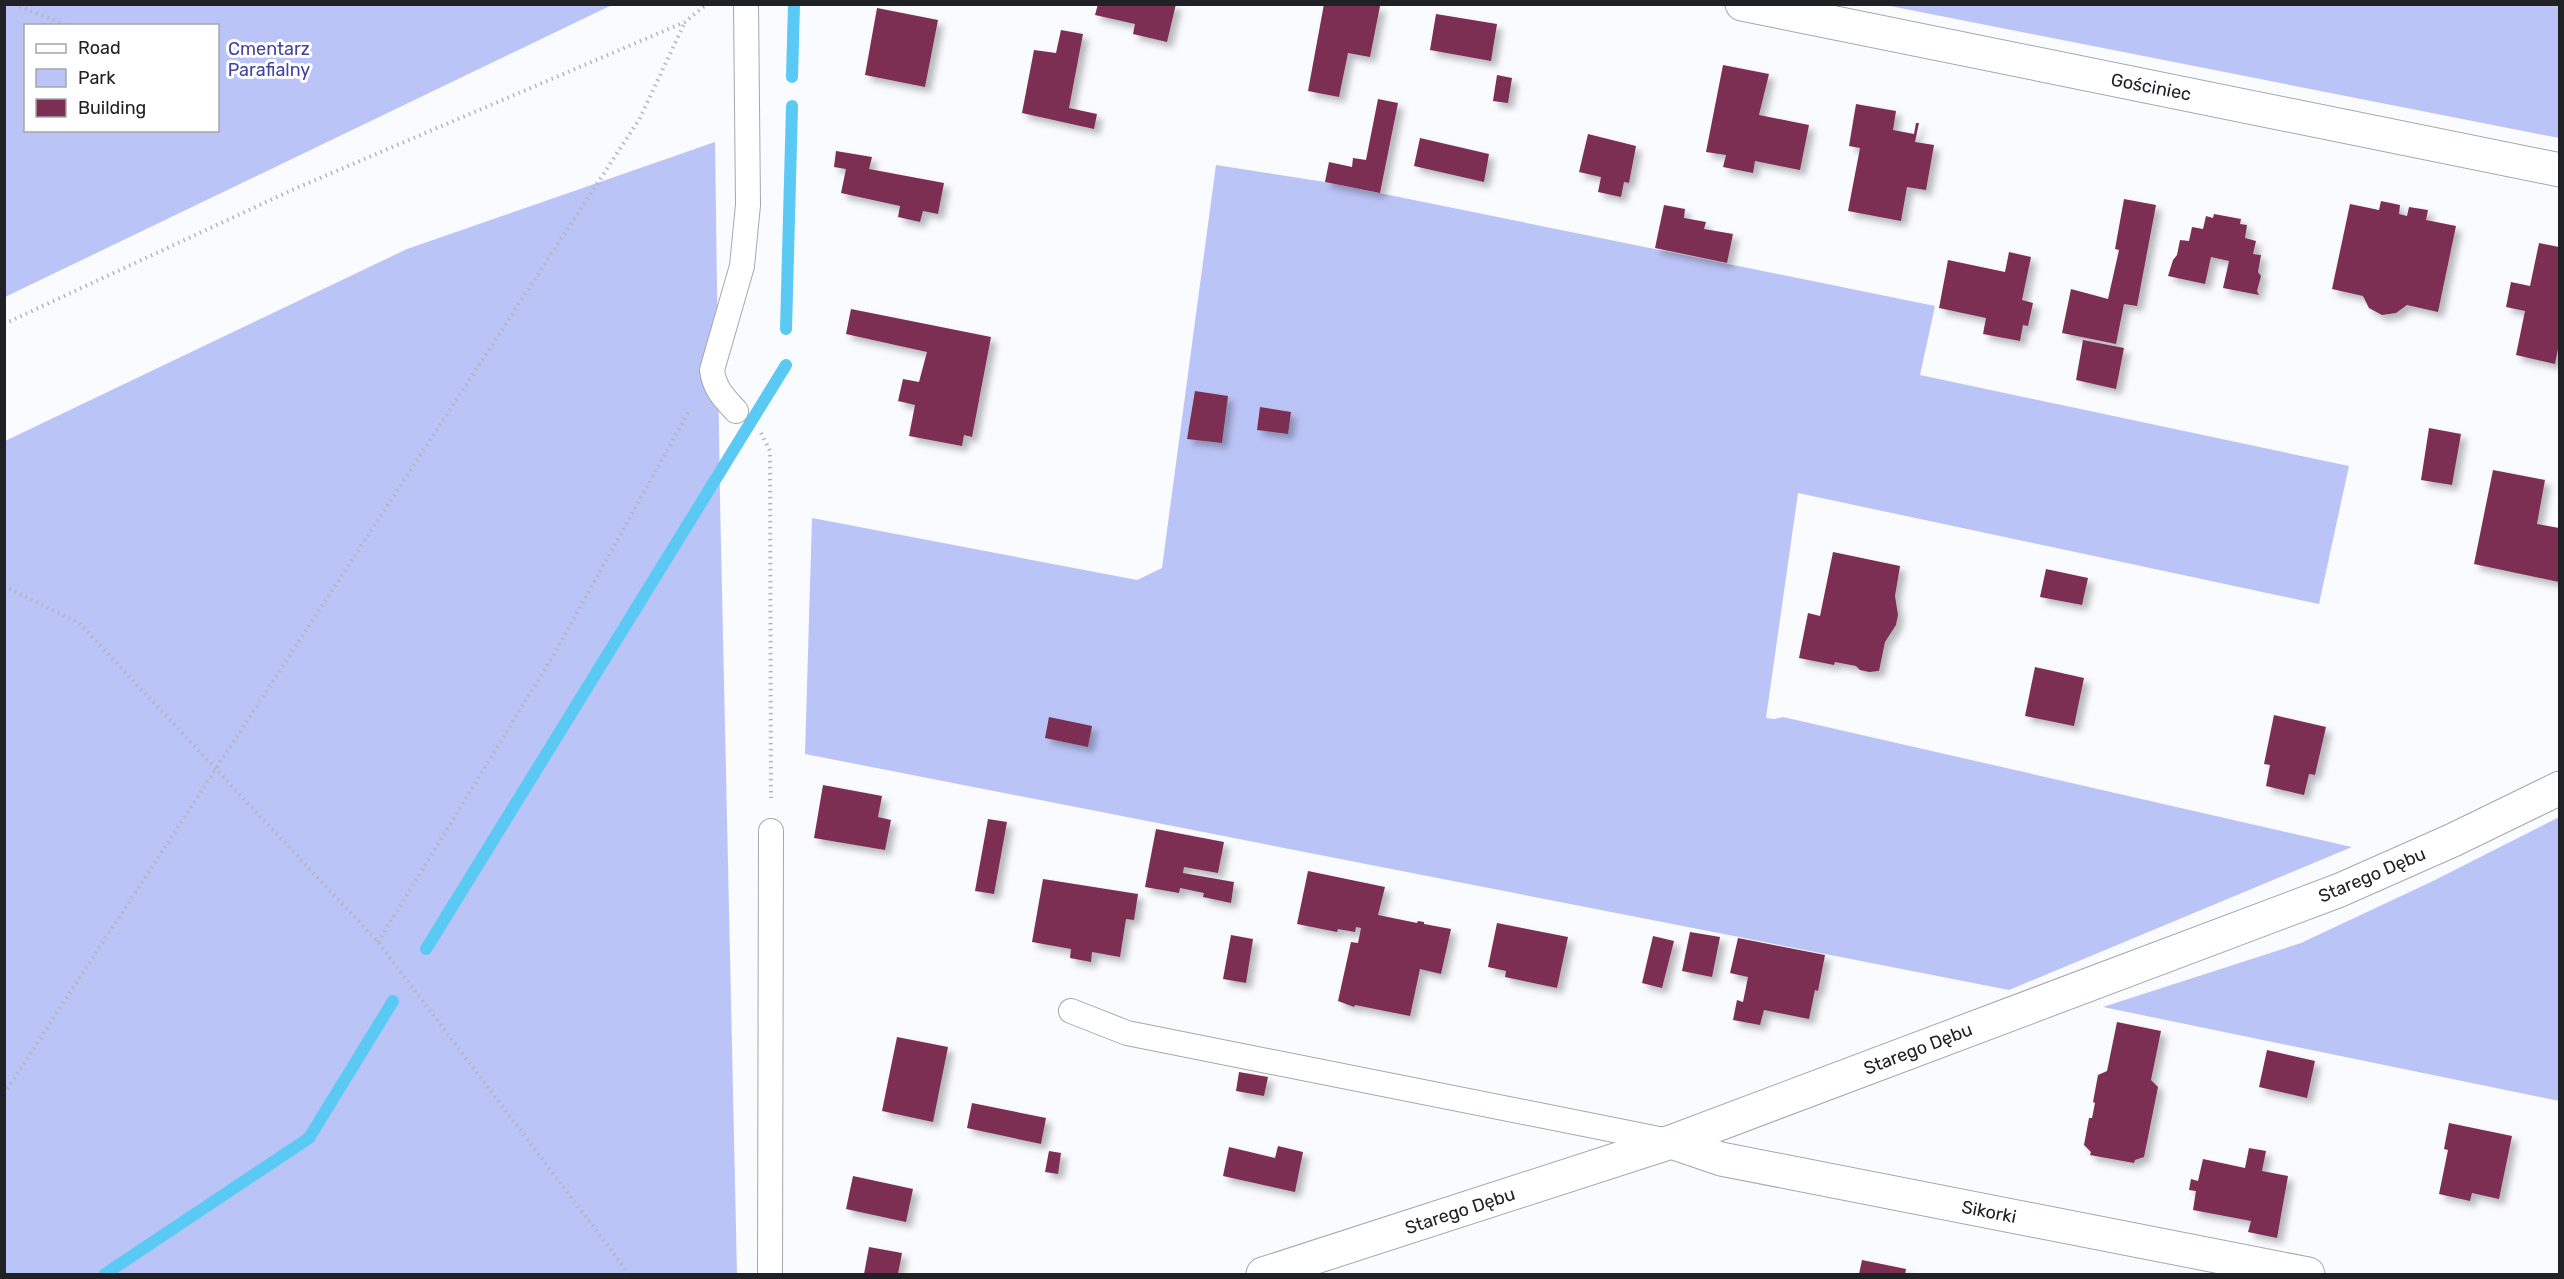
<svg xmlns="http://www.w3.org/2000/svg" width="2564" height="1279" font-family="Rubik,sans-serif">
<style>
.green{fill:#bbc4f6;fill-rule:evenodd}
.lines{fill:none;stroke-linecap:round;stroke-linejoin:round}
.stream{stroke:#5ac9f3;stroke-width:12}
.building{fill:#7d2e53;filter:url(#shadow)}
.service-casing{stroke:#a5a7b0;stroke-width:26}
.minor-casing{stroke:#a5a7b0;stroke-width:35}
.path{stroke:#b4b5b8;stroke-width:4;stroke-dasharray:1.5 4.5;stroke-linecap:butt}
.service{stroke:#fff;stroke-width:24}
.minor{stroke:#fff;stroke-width:33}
.labels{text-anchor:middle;stroke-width:6;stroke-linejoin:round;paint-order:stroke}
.park-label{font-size:18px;fill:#4143a0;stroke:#fff}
.street-label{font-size:18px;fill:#202124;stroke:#fff}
</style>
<defs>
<filter id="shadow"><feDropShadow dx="5.5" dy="5.5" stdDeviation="3" flood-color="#0004"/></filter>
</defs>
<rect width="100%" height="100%" fill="#fafbff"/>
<!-- green -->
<path class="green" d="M5 4H612V5L5 297ZM26 26H218V130H26Z
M1885 5H2559V138Z
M715 142 720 499 737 1274H5V441L407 249Z
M1216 165 1325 182 1935 306 1920 375 2349 466 2319 604 1798 493 1766 718 1774 719 1783 717 2352 847 2009 990 805 754 812 518 1137 580 1162 568Z
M2559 817V1101L2103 1007 2301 943 2433 881Z"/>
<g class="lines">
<!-- stream -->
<path class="stream" d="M792 77 794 4
M786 329 792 106
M426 949 786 365
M105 1274 309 1138 393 1001"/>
</g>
<!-- building -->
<path class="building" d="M1098 4H1176L1167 42 1133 34 1135 24 1095 15Z
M1324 4 1380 6 1370 57 1348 53 1339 97 1308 91Z
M877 8 938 20 925 87 865 75Z
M1436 14 1497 24 1491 61 1430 50Z
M1061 30 1083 34 1069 108 1097 114 1094 129 1022 113 1034 50 1056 53Z
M1723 65 1769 74 1759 115 1809 125 1800 170 1755 161 1753 173 1723 167 1726 155 1706 152Z
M1497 75 1512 78 1508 103 1493 101Z
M1378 99 1398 103 1380 193 1325 182 1329 162 1352 167 1353 158 1366 160Z
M1856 104 1896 111 1893 130 1914 134 1916 123H1919L1915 142 1934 145 1926 190 1907 187 1901 221 1848 211 1860 148 1849 146Z
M1588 134 1636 146 1629 183 1624 182 1621 197 1598 192 1601 177 1579 172Z
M1420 138 1489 154 1484 182 1414 166Z
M836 151 872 157 869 169 944 183 938 214 923 211 920 222 898 217 900 206 841 193 846 169 834 167Z
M2124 199 2156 205 2137 306 2124 304 2116 344 2062 333 2071 289 2108 299 2119 250 2115 249Z
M2381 201 2400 205 2399 214 2407 216 2409 207 2428 210 2426 220 2456 226 2438 312 2407 305 2396 313 2382 315 2369 308 2363 296 2332 289 2350 204 2379 210Z
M1664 205 1685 209 1684 218 1706 222 1704 229 1733 234 1727 263 1655 248Z
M2214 214 2241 219 2240 224 2247 225 2245 238 2256 241 2253 254 2261 255 2258 272 2261 276 2257 291 2259 295 2223 288 2229 261 2211 257 2205 284 2168 276 2173 260 2177 255 2180 240 2189 241 2192 227 2203 229 2206 216 2213 218Z
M2539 243 2559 247V344L2555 364 2516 355 2525 311 2506 307 2511 282 2530 286Z
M2009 252 2031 257 2022 300 2033 303 2028 326 2023 325 2020 341 1983 334 1986 318 1939 308 1948 260 2005 272Z
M851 309 991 337 972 437 964 435 962 446 909 436 915 405 898 401 903 379 919 382 927 352 846 334Z
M2083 340 2124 348 2116 389 2076 380Z
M1195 391 1228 396 1222 443 1187 439Z
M1260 407 1291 412 1288 434 1257 430Z
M2429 428 2461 434 2452 485 2421 480Z
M2493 470 2545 480 2537 524 2559 528V582L2474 564Z
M1833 552 1900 566 1895 596 1898 615 1896 625 1885 642 1879 671 1869 672 1860 670 1856 666 1835 662 1834 665 1799 658 1808 613 1820 616Z
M2046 569 2088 578 2082 605 2040 597Z
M2035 667 2084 678 2074 726 2025 716Z
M2274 715 2326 727 2315 775 2309 774 2304 795 2266 786 2270 765 2264 764Z
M1049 717 1092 726 1088 747 1045 738Z
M823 785 882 796 878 817 891 820 885 850 814 838Z
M988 819 1007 822 994 894 975 891Z
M1156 829 1224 842 1218 873 1184 867 1183 873 1234 882 1231 903 1203 897 1204 893 1180 888 1179 893 1145 887Z
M1308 871 1385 887 1378 915 1417 923 1418 921 1424 922V924L1451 929 1441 974 1420 969 1410 1016 1355 1005 1354 1007 1338 1001 1351 942 1358 943 1361 928 1356 927 1355 932 1338 929 1337 932 1297 924Z
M1043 879 1138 894 1134 920 1126 919 1120 957 1092 952 1091 962 1070 958 1071 949 1032 942Z
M1497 923 1568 937 1557 988 1505 977 1506 971 1488 967Z
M1690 932 1720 937 1712 977 1682 971Z
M1231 935 1253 939 1246 983 1223 979Z
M1653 936 1674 941 1662 988 1642 983Z
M1738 938 1825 955 1818 991 1815 990 1809 1019 1764 1010 1760 1025 1733 1020 1737 1000 1743 1002 1748 977 1730 973Z
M2117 1022 2161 1031 2151 1080 2158 1087 2144 1157 2135 1160 2134 1163 2090 1155 2091 1152 2084 1145 2089 1118H2092L2095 1103 2093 1102 2098 1075 2107 1071Z
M897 1037 948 1047 933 1122 882 1111Z
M2267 1050 2315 1061 2307 1098 2259 1087Z
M1239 1072 1268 1077 1264 1096 1236 1091Z
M972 1103 1046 1118 1041 1144 967 1128Z
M2449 1123 2512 1136 2499 1199 2472 1193 2470 1201 2439 1194 2448 1150 2444 1149Z
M1278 1146 1303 1152 1295 1192 1223 1176 1229 1147 1275 1158Z
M2249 1148 2266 1151 2262 1171 2288 1176 2277 1238 2248 1232 2251 1221 2193 1210 2196 1191 2189 1190 2191 1179 2198 1181 2203 1159 2245 1168Z
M1049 1151 1061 1153 1058 1174 1045 1172Z
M853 1176 913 1189 906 1222 846 1209Z
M869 1247 902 1253 898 1274H864Z
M1862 1260 1906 1269 1905 1274H1859Z"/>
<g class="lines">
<!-- service casing -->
<g class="service-casing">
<path id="service" d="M736 411C724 398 714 388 712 370L742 266 748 205 746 4
M1071 1011 1127 1033 1669 1141
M770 1274 771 831"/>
</g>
<!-- minor casing -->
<g class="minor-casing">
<path id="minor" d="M1742 4 2560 170
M1671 1142 1721 1159 2308 1274
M1263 1274 1671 1142 2340 890 2453 840 2560 788"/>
</g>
<!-- path -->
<path class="path" d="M14 4 68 26
M4 324 292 190 685 22 707 4
M761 433 770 451 771 798
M4 586 79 623 378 942 629 1274
M378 942 553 656 690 409
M4 1094 640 118 685 22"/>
<!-- service -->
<use href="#service" class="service"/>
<!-- minor -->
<use href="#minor" class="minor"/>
</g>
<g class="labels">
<!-- park labels -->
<g class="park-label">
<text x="269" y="55">Cmentarz<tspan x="269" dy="21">Parafialny</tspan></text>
</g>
<!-- street labels -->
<g class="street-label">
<text transform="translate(2151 87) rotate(11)" y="6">Gościniec</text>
<text transform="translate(2372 875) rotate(-23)" y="6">Starego Dębu</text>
<text transform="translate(1918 1049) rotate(-21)" y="6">Starego Dębu</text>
<text transform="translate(1460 1211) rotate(-18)" y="6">Starego Dębu</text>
<text transform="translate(1989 1212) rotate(11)" y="6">Sikorki</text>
</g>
</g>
<!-- border -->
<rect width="2564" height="1279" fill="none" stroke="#202124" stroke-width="12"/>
<!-- legend -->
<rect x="24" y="24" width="195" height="108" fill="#ffffff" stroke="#a6a6a7" stroke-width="1.5"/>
<rect x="36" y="44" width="30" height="9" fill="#ffffff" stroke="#a6a6a7" stroke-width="1.5"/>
<text x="78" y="54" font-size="18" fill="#202124">Road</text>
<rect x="36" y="69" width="30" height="18" fill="#bbc4f6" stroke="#a6a6a7" stroke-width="1.5"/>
<text x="78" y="84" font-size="18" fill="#202124">Park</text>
<rect x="36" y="99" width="30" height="18" fill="#7d2e53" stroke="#a6a6a7" stroke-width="1.5"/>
<text x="78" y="114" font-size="18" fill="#202124">Building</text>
</svg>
